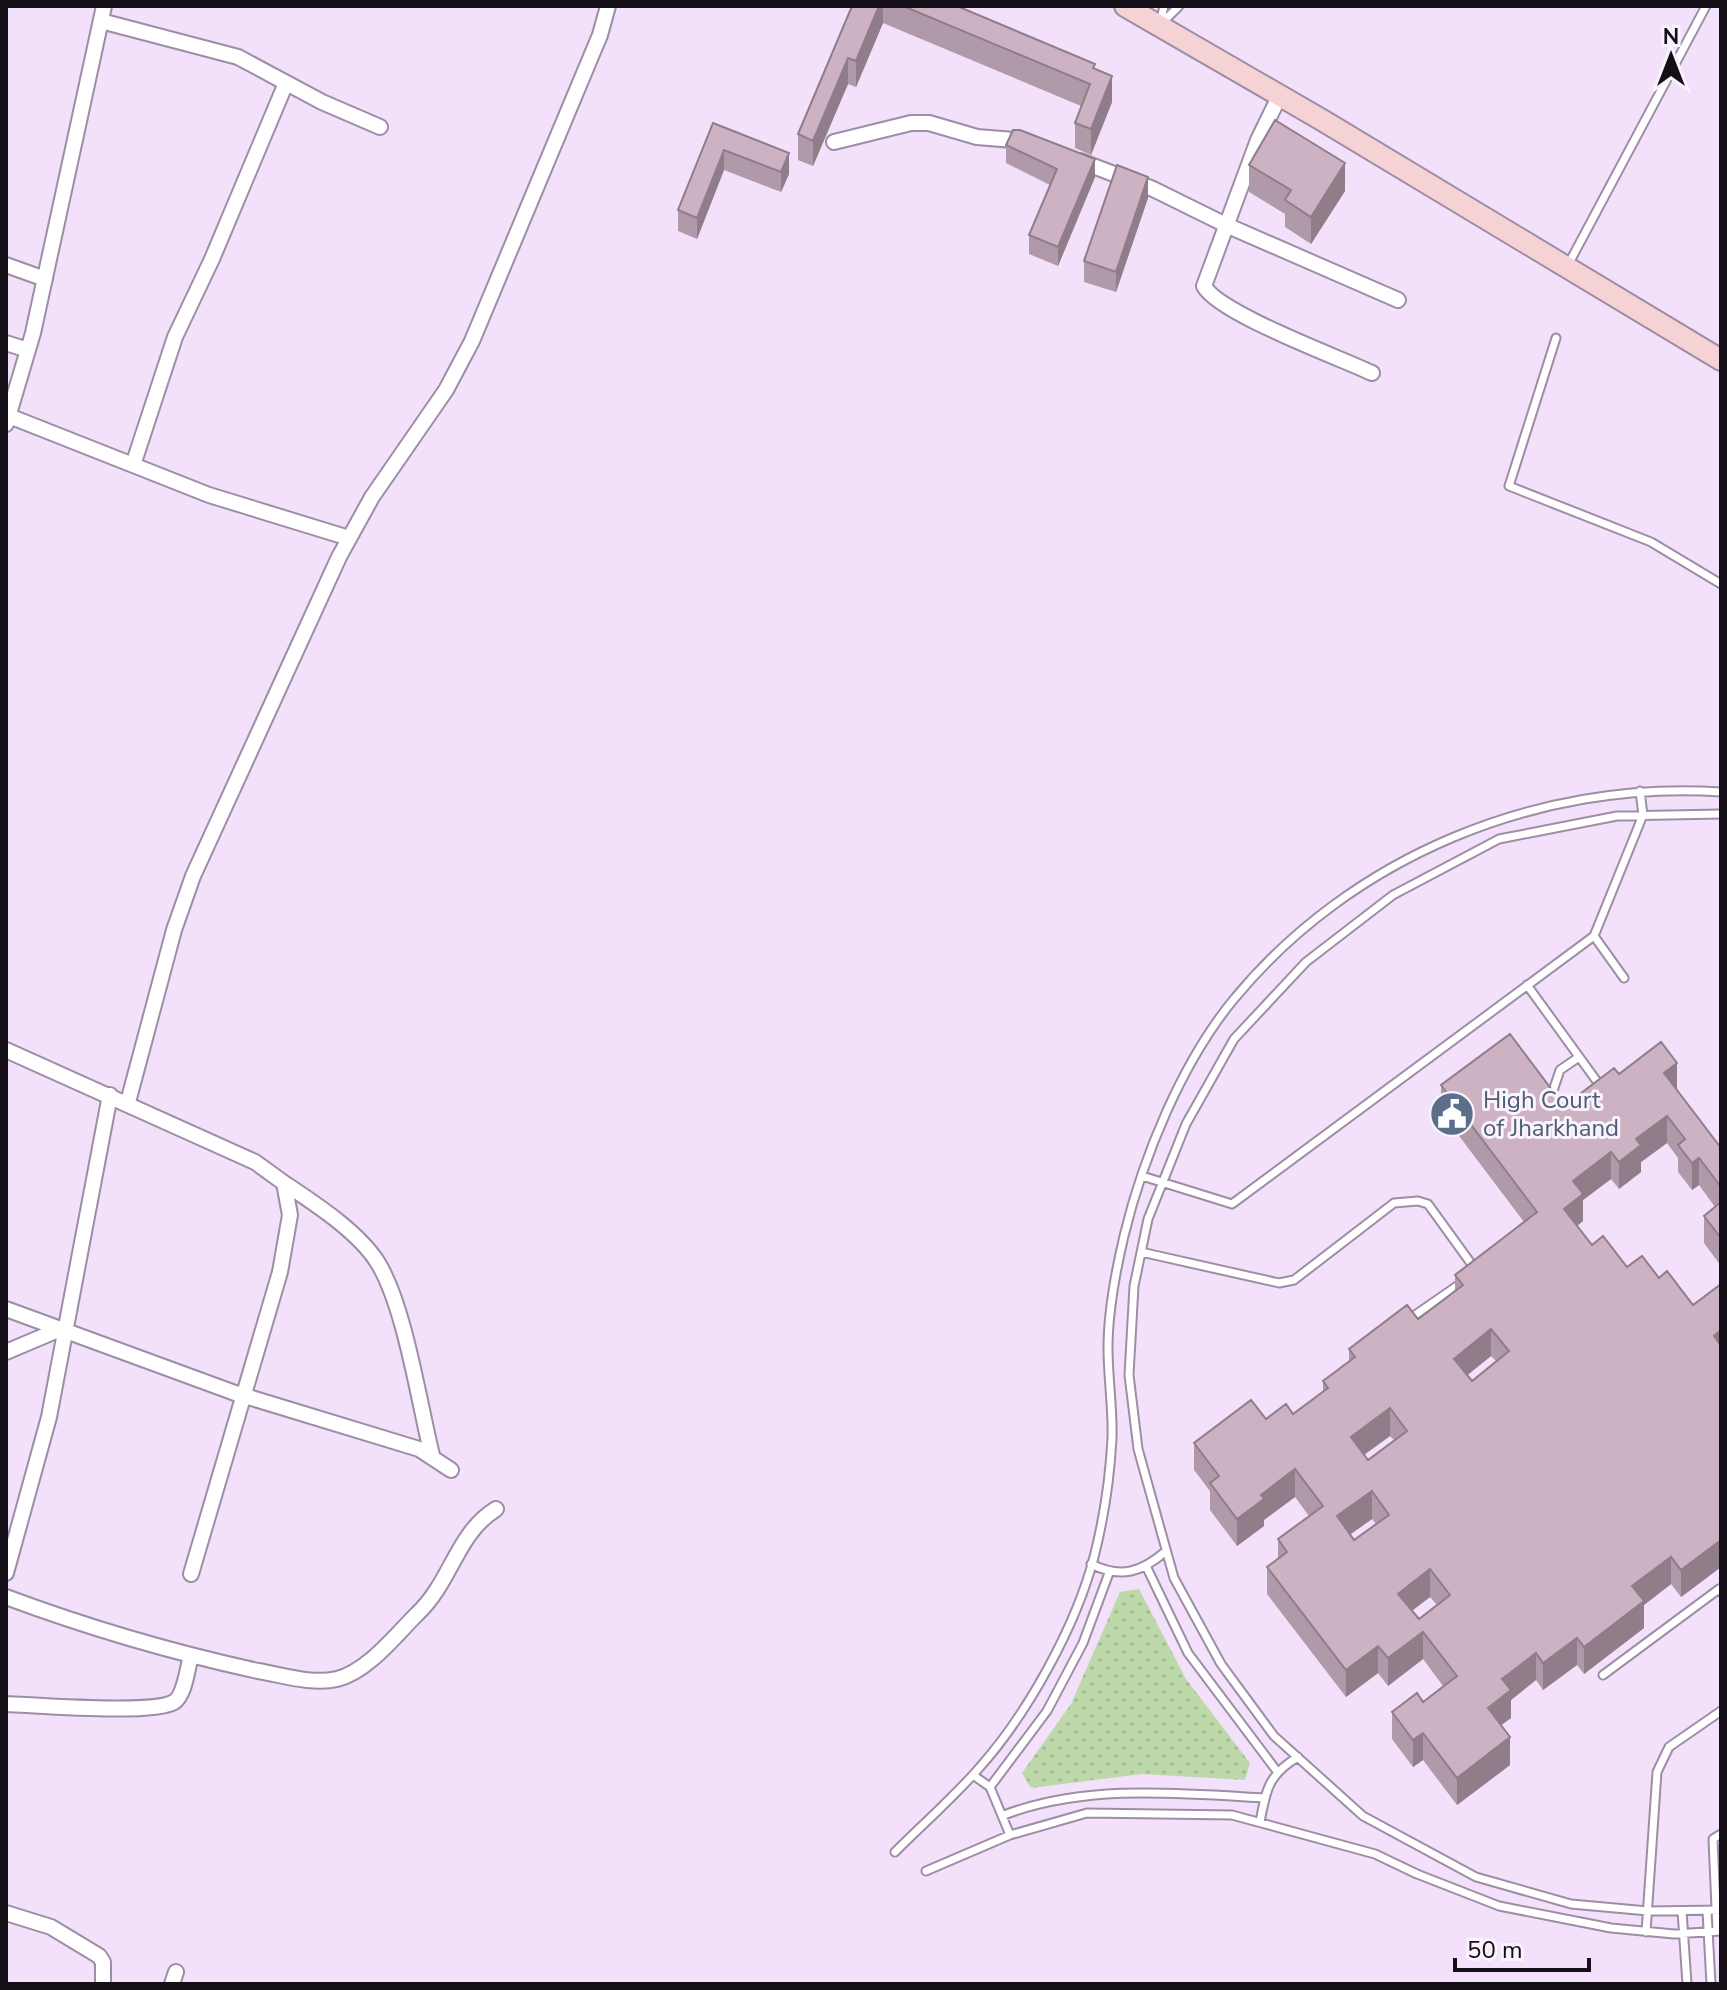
<svg xmlns="http://www.w3.org/2000/svg" width="1727" height="1990" font-family="'Nunito Sans',sans-serif">
<style>
.grass{fill:url(#grass-dots)}
.lines{fill:none;stroke-linecap:round;stroke-linejoin:round}
.lane-casing{stroke:#9d8da5;stroke-width:11}
.street-casing{stroke:#9d8da5;stroke-width:18}
.secondary-casing{stroke:#9d8da5;stroke-width:24}
.lane{stroke:#fff;stroke-width:7}
.street{stroke:#fff;stroke-width:14}
.secondary{stroke:#f5d3d4;stroke-width:20}
.wall{fill:#b099a9;fill-rule:evenodd}
.shaded-wall{fill:#907d89}
.building{fill:#cdb2c4;stroke:#907d89;stroke-width:2;fill-rule:evenodd}
.labels{text-anchor:middle;stroke-width:6;stroke-linejoin:round;paint-order:stroke}
.service-label{font-size:24px;fill:#4e5e75;stroke:#faf2fd;text-anchor:start}
</style>
<defs>
<pattern id="grass-dots" width="8" height="8" patternUnits="userSpaceOnUse" patternTransform="scale(2)"><rect width="8" height="8" fill="#bdd9aa"/><path d="M2 2h.1M6 6h.1" fill="none" stroke="#a2b992" stroke-width="1.8" stroke-linecap="round"/></pattern>
</defs>
<rect width="100%" height="100%" fill="#f3e1fb"/>
<!-- grass -->
<path class="grass" d="M1139 1589 1186 1679 1250 1763 1245 1780 1142 1774 1031 1788 1022 1773 1071 1704 1120 1592Z"/>
<g class="lines">
<!-- lane casing -->
<g class="lane-casing">
<path id="lane" d="M1160 23 1164 6
M1161 24 1179 6
M1568 265 1706 6
M1556 338 1509 486 1651 542 1721 584
M1721 814 1617 816 1499 839 1393 895 1306 962 1234 1039 1186 1124 1148 1219 1134 1286 1129 1375 1138 1449 1174 1578 1221 1664 1274 1736 1363 1816 1476 1877 1571 1904 1648 1911 1721 1910
M1594 936 1624 978
M1527 985 1601 1087
M1552 1094 1560 1070 1579 1057
M1142 1176 1232 1204 1594 936 1643 815 1640 791
M1141 1252 1279 1283 1294 1280 1394 1203 1418 1201 1428 1204 1475 1269
M1408 1320 1460 1284
M1091 1564C1121 1579 1142 1572 1166 1551
M1147 1568 1188 1653 1276 1770
M1603 1675 1719 1589 1721 1592
M973 1775 990 1787 1010 1835
M990 1787 1047 1711 1083 1643 1109 1573
M1004 1815C1086 1784 1178 1793 1265 1798
M1260 1822C1266 1789 1269 1774 1298 1757
M895 1852C923 1824 954 1797 980 1767 1028 1713 1076 1626 1094 1557 1104 1518 1110 1477 1112 1438 1113 1408 1108 1378 1108 1348 1108 1313 1116 1270 1124 1236 1143 1157 1182 1062 1234 999 1352 856 1538 780 1721 792
M926 1871 1010 1835 1087 1813 1232 1815 1375 1854 1417 1874 1499 1906 1611 1928 1674 1934 1721 1931
M1682 1911 1687 1984
M1707 1911 1711 1984
M1717 1931 1713 1839 1721 1834
M1646 1932 1657 1772 1669 1747 1721 1711"/>
</g>
<!-- street casing -->
<g class="street-casing">
<path id="street" d="M101 21 238 57 322 102 380 127
M1280 95 1258 140 1204 286C1218 313 1338 357 1372 373
M834 142 911 123H929L977 137 1026 141
M1080 161 1153 189 1226 225 1398 300
M6 265 45 279
M6 343 28 350
M9 416 209 495 349 538
M6 424 33 333 104 6
M133 465 175 337 212 259 286 83
M6 1050 255 1162 284 1183 290 1215 280 1272 191 1574
M128 1102 174 930 193 876 339 557 372 497 446 390 472 341 600 35 608 6
M284 1183C314 1203 359 1232 378 1263 405 1307 419 1403 432 1455
M6 1309 235 1393 419 1449 451 1470
M6 1352 58 1330
M6 1573 49 1417 110 1095
M6 1597C89 1628 171 1652 258 1671 282 1675 313 1685 337 1679 367 1672 396 1635 417 1614 452 1581 456 1534 496 1509
M6 1704C36 1705 153 1715 174 1702 185 1695 187 1669 191 1656
M6 1913 51 1927 99 1956 103 1962V1984
M172 1984 176 1972"/>
</g>
<!-- secondary casing -->
<g class="secondary-casing">
<path id="secondary" d="M1125 6 1322 120 1721 360"/>
</g>
<!-- lane -->
<use href="#lane" class="lane"/>
<!-- street -->
<use href="#street" class="street"/>
<!-- secondary -->
<use href="#secondary" class="secondary"/>
</g>
<!-- wall -->
<path class="wall" d="M852 6H957L1095 69 1112 102 1091 155 1075 148V123L1081 106 883 23 856 87 848 84 813 166 798 160V134Z
M713 123 789 174 781 192 724 170 697 239 678 231V210Z
M1006 145 1095 177 1058 266 1029 254V235L1050 185 1006 163Z
M1249 165 1345 191 1311 244 1285 227V214L1249 192Z
M1148 198 1116 292 1084 282V261Z
M1619 1074 1677 1090 1721 1148V1266L1704 1243V1216L1715 1207 1699 1185 1692 1190 1678 1172V1158L1667 1143 1641 1162V1172L1619 1189 1611 1179 1583 1200V1221L1577 1226 1592 1245 1627 1267 1659 1278 1693 1305 1721 1284V1567L1681 1597 1671 1584 1644 1605V1628L1584 1674 1577 1665 1543 1690 1536 1680 1511 1700V1718L1501 1725 1510 1765 1457 1805 1423 1760 1413 1767 1392 1739V1712L1423 1702 1443 1686 1423 1659 1388 1686 1378 1673 1346 1697 1267 1594V1567L1278 1559V1539L1309 1516 1295 1497 1264 1520V1526L1237 1546 1210 1510V1491L1194 1470V1443L1266 1419 1293 1414 1323 1392V1381L1349 1361V1349L1418 1319 1455 1292V1275L1524 1222 1441 1112V1085L1564 1106ZM1491 1356 1496 1361 1472 1381 1467 1375ZM1390 1436 1394 1440 1368 1460 1364 1455ZM1372 1519 1376 1524 1354 1540 1350 1534ZM1430 1597 1437 1605 1419 1619 1412 1611Z"/>
<!-- shaded-wall -->
<path class="shaded-wall" d="M879 6H883V23L856 87V61Z
M848 58V84L813 166V141Z
M1112 76V102L1091 155V129Z
M724 150V170L697 239V218Z
M789 153V174L781 192V172Z
M1095 159V177L1058 266V247Z
M1345 163V191L1311 244V217Z
M1148 177V198L1116 292V272Z
M1677 1063V1090L1664 1073Z
M1667 1116V1143L1641 1162V1172L1619 1189V1162L1636 1139Z
M1611 1152V1179L1583 1200V1221L1564 1236V1209L1573 1181Z
M1699 1158V1185L1692 1190V1163Z
M1491 1329V1356L1454 1386V1359Z
M1721 1330V1358L1714 1336Z
M1390 1408V1436L1351 1464V1437Z
M1295 1469V1497L1264 1520V1526L1237 1546V1519L1261 1495Z
M1372 1491V1519L1337 1544V1516Z
M1721 1540V1567L1681 1597V1570Z
M1671 1557V1584L1644 1605V1628L1584 1674V1647L1632 1586Z
M1430 1569V1597L1398 1621V1594Z
M1423 1632V1659L1388 1686V1658Z
M1577 1638V1665L1543 1690V1663Z
M1378 1646V1673L1346 1697V1670Z
M1536 1653V1680L1511 1700V1718L1488 1735V1708L1502 1679Z
M1423 1733V1760L1413 1767V1740Z
M1510 1737V1765L1457 1805V1778Z"/>
<!-- building -->
<path class="building" d="M852 6H879L856 61 848 58 813 141 798 134Z
M903 6H957L1095 64 1093 68 1112 76 1091 129 1075 123 1090 84Z
M1275 120 1345 163 1311 217 1285 200 1291 190 1249 165Z
M713 123 789 153 781 172 724 150 697 218 678 210Z
M1013 130H1020L1095 159 1058 247 1029 235 1057 169 1006 145Z
M1117 165 1148 177 1116 272 1084 261Z
M1510 1034 1564 1106 1614 1068 1619 1074 1661 1042 1677 1063 1664 1073 1721 1148V1187L1699 1158 1692 1163 1678 1145 1685 1139 1667 1116 1636 1139 1641 1145 1619 1162 1611 1152 1573 1181 1583 1194 1564 1209 1592 1245 1603 1236 1627 1267 1642 1256 1659 1278 1667 1271 1693 1305 1721 1284V1330L1714 1336 1721 1346V1540L1681 1570 1671 1557 1632 1586 1644 1601 1584 1647 1577 1638 1543 1663 1536 1653 1502 1679 1511 1690 1488 1708 1510 1737 1457 1778 1423 1733 1413 1740 1392 1712 1417 1693 1423 1702 1457 1676 1423 1632 1388 1658 1378 1646 1346 1670 1267 1567 1287 1552 1278 1539 1323 1506 1295 1469 1261 1495 1264 1499 1237 1519 1210 1483 1219 1476 1194 1443 1251 1400 1266 1419 1286 1404 1293 1414 1328 1388 1323 1381 1355 1357 1349 1349 1407 1305 1418 1319 1463 1285 1455 1275 1537 1212 1441 1085ZM1491 1329 1509 1351 1472 1381 1454 1359ZM1390 1408 1407 1431 1368 1460 1351 1437ZM1372 1491 1389 1515 1354 1540 1337 1516ZM1430 1569 1450 1595 1419 1619 1398 1594Z
M1721 1202V1238L1704 1216Z"/>
<!-- icons -->
<defs>
<g id="civic-disc" transform="scale(2.3)"><circle r="9.5" fill="#5c6f8a" stroke="#faf2fd"/><path d="M-.6-6.5H3V-4.5H.6V-3L4-1V1h2V6H-6V1h2V-1L-.6-3ZM-1.2 2.5V6h2.4V2.5Z" fill="#fff"/></g>
</defs>
<g fill-rule="evenodd">
<use href="#civic-disc" x="1452" y="1114"/>
</g>
<g class="labels">
<!-- service labels -->
<g class="service-label">
<text x="1483" y="1108">High Court<tspan x="1483" dy="28">of Jharkhand</tspan></text>
</g>
</g>
<!-- border -->
<rect width="1727" height="1990" fill="none" stroke="#140e16" stroke-width="16"/>
<!-- north arrow -->
<g transform="translate(1671 56)" stroke="#faf2fd" stroke-width="6" paint-order="stroke">
<path d="M0-6L14 30L0 20L-14 30Z" fill="#140e16"/>
<text y="-12" font-size="22" font-weight="bold" text-anchor="middle" fill="#140e16">N</text>
</g>
<!-- scale -->
<path d="M1455 1958v12h134v-12" fill="none" stroke="#140e16" stroke-width="4"/>
<text x="1467" y="1958" font-size="24" fill="#140e16" stroke="#faf2fd" stroke-width="6" paint-order="stroke">50 m</text>
</svg>
